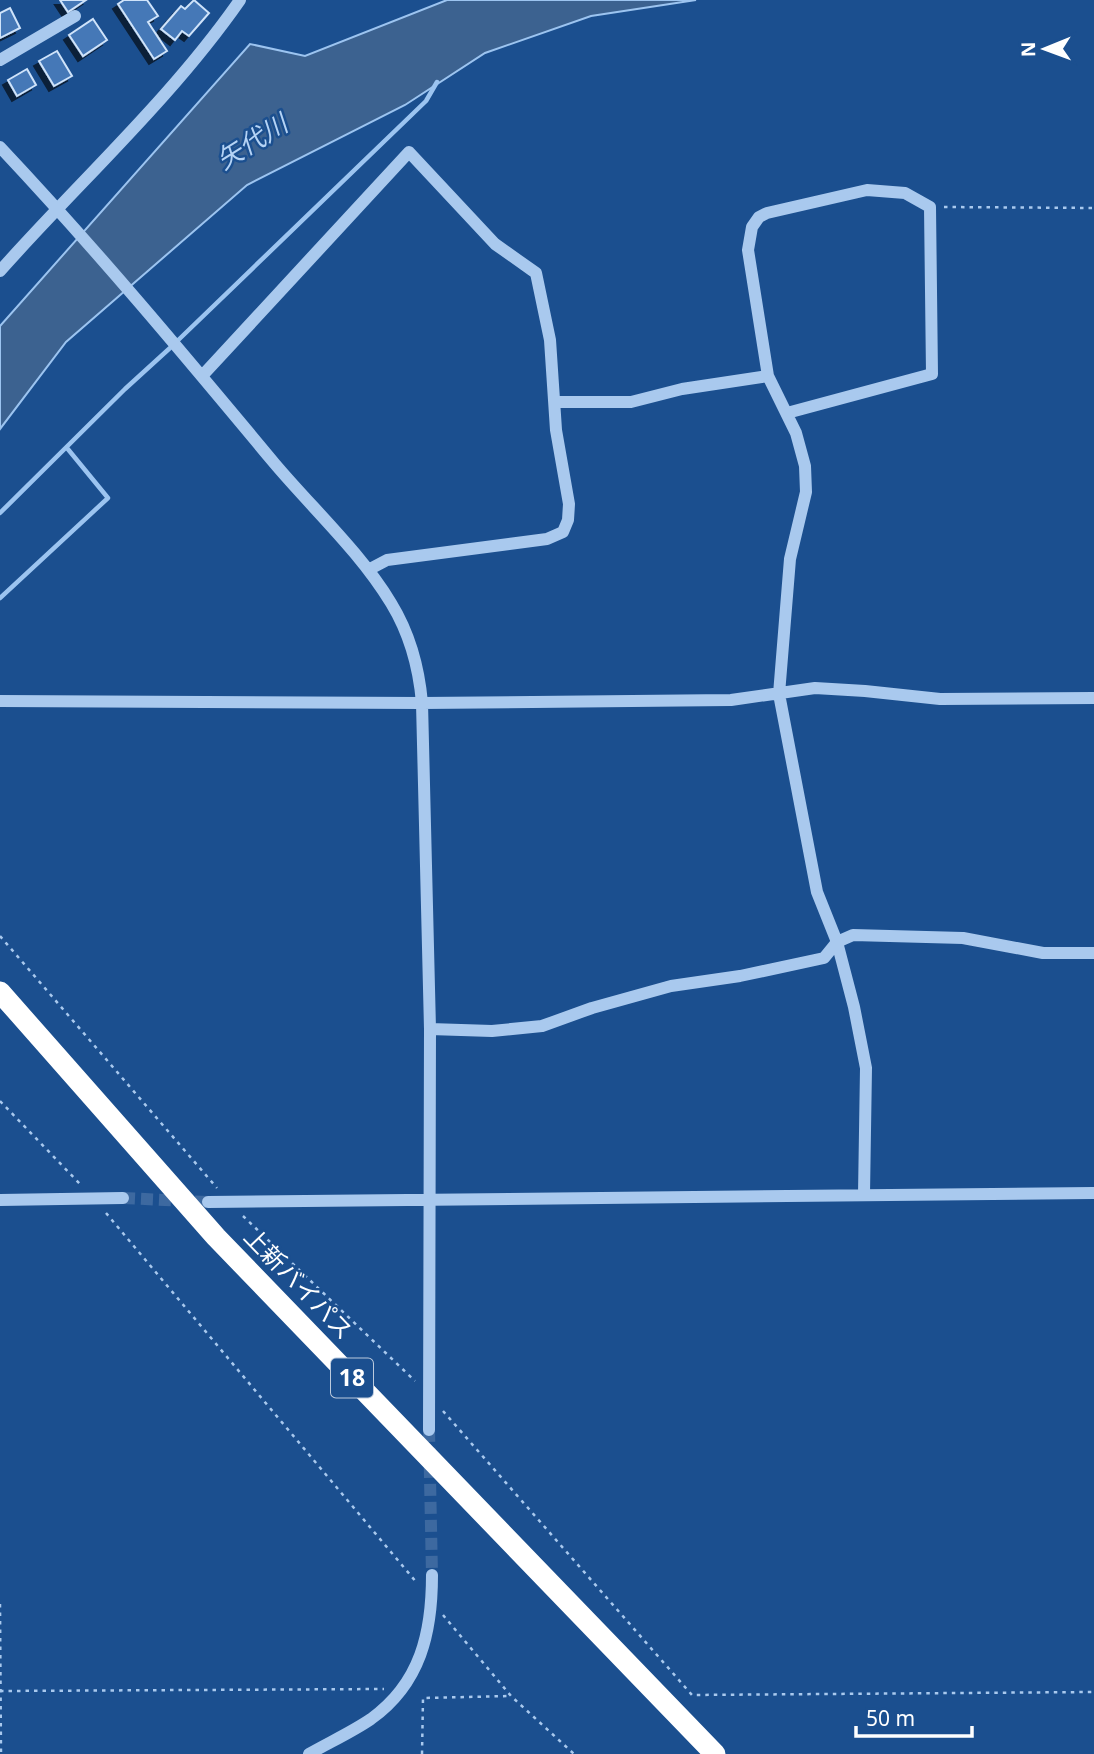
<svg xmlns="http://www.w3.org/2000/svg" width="1094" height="1754" font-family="'Noto Sans','Noto Sans JP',sans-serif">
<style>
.water{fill:#3c6290;stroke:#9cc4f0;stroke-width:2}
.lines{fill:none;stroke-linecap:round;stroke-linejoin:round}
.stream{stroke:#9cc4f0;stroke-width:4.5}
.building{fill:#4478b7;stroke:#cfe3fa;stroke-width:2;filter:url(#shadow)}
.minor-tunnel{stroke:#3d69a0;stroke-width:12;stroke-dasharray:12 6;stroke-linecap:butt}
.path{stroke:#a9c9ee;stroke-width:2.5;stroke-dasharray:3.5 5;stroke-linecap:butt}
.minor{stroke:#a9c9ee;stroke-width:12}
.highway{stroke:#fff;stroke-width:21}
.labels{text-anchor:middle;stroke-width:5;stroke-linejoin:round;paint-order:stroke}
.shield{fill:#1b4f8f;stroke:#bbcadd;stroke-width:2}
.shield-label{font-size:23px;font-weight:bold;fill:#fff}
.street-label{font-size:24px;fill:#fff;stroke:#1b4f8f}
.water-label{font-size:26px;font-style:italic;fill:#b5d3f5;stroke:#1b4f8f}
</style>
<defs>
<filter id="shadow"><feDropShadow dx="-5" dy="5" stdDeviation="0" flood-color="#0009"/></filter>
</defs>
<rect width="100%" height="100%" fill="#1b4f8f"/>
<!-- water -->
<path class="water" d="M447 0H696L591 16 485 53 405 105 247 185 66 342 0 429V326L250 44 305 56Z"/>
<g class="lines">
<!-- stream -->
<path class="stream" d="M0 513 125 389 170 348 426 101 437 82
M0 598 108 498 67 448"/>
</g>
<!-- building -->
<path class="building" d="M60 0H86L68 12Z
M124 0H147L158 16 148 22 167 51 154 59 118 4Z
M194 0 209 13 189 36 182 31 175 40 161 29 181 6 185 9Z
M10 8 20 28 0 38V13Z
M93 19 107 40 83 56 69 35Z
M57 51 72 76 54 86 39 61Z
M27 69 36 85 17 96 8 80Z"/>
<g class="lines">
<!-- minor-tunnel -->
<path class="minor-tunnel" d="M123 1198 208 1202
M429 1430 432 1575"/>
<!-- path -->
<path class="path" d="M944 207 1094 208
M0 936 217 1188
M0 1101 80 1184
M106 1213 417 1583
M243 1216 415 1381
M443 1411 692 1695 1094 1692
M0 1604 1 1754
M443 1615 511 1696 574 1754
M0 1691 384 1689
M422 1754 423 1698 510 1696"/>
<!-- minor -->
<path class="minor" d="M0 60 75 16
M0 147C96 249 186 357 275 464 314 510 360 552 391 603 410 634 419 668 422 703L430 1029 429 1430
M0 271C80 181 171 99 240 0
M202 376 409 152 495 244 536 273 550 340 556 430 569 504 568 520 563 532 547 539 387 560 368 570
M768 376 748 250 752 227 759 217 767 213 867 190 905 193 930 207 932 374 787 413
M556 402H631L682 389 768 376 796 433 805 466 806 492 790 559 779 694 817 892 837 942 854 1007 866 1068 864 1194
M0 701 422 703 731 700 815 688 865 691 940 699 1094 698
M430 1029 492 1031 542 1026 592 1008 671 986 740 976 824 958 837 942 853 935 963 938 1043 953H1094
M0 1200 123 1198
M208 1202 1094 1193
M309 1754C330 1742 352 1732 371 1719 421 1683 432 1632 432 1575"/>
<!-- highway -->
<path class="highway" d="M0 992 216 1237 715 1754"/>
</g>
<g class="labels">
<!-- shield labels -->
<rect class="shield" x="331" y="1358.5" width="42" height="39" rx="5"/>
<g class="shield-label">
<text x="352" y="1386">18</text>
</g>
<!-- street labels -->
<g class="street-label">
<text transform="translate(298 1284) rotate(46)" y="8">上新バイパス</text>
</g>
<!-- water labels -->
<g class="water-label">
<text transform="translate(252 142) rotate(-32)" y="9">矢代川</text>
</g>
</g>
<!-- north arrow -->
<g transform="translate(1045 49) rotate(269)" stroke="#1b4f8f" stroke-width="5" paint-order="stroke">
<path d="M0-5L12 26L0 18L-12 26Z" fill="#ffffff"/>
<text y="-10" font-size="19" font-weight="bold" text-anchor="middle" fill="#ffffff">N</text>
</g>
<!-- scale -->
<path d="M856 1726v10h116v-10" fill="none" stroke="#ffffff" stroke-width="3.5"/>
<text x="866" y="1726" font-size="21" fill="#ffffff" stroke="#1b4f8f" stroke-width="5" paint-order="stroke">50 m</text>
</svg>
